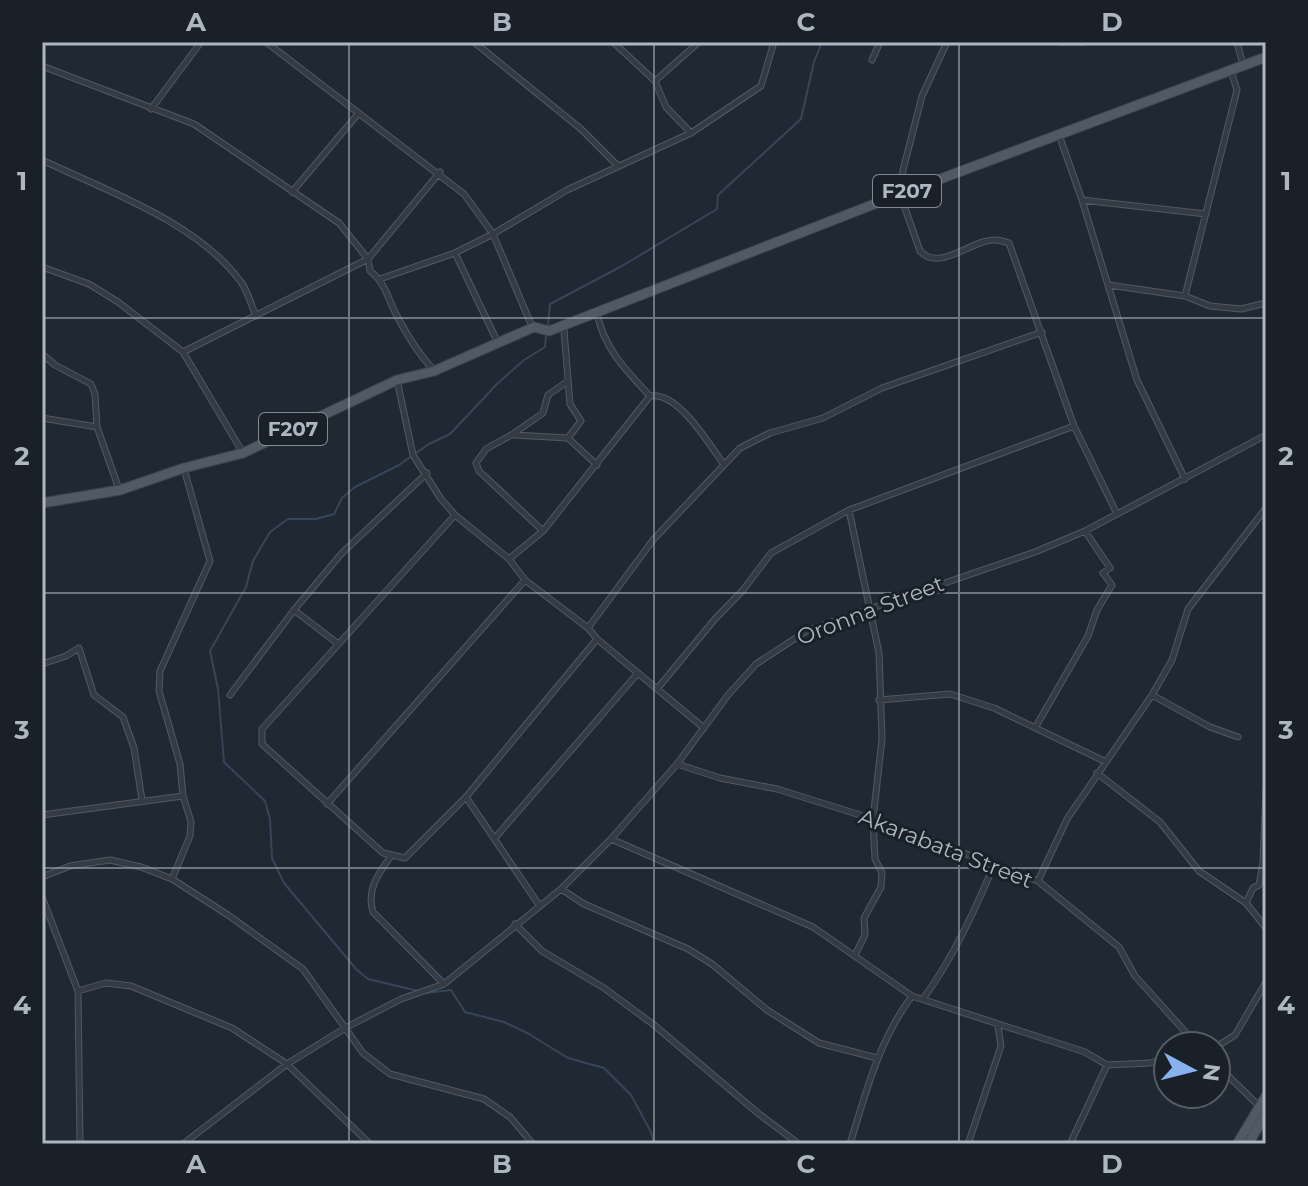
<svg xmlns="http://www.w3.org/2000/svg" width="1308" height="1186" font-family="Montserrat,sans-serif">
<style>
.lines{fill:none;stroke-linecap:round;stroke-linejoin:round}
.stream{stroke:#364559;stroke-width:2}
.minor-casing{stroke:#515962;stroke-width:7}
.primary-casing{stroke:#3d444d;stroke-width:11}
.minor{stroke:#343b44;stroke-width:5}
.primary{stroke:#515a64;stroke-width:9}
.grid{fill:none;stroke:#adb6c1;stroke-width:2;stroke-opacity:0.55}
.labels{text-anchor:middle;stroke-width:6;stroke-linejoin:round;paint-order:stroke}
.shield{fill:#192028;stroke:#818993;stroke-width:2}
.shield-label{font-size:20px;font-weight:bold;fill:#adb6c1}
.street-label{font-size:22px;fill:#adb6c1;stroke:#192028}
.neatline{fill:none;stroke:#adb6c1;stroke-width:3}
.grid-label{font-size:26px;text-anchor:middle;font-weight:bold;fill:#adb6c1}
</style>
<rect width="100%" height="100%" fill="#202933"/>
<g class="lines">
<!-- stream -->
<path class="stream" d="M548 325 550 304 622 266 717 209 718 195 801 119 814 62 822 42
M418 991 368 979 356 969 284 883 272 858 270 819 265 801 224 762 218 689 210 651 246 587 253 561 270 532 288 519H316L334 514 342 498 355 487 399 465 429 444 450 434 497 384 524 360 545 347 546 336
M424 993 451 990 465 1012 504 1022 529 1034 568 1058 604 1068 631 1095 651 1132 654 1144"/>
<!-- minor casing -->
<g class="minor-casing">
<path id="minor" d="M266 42 464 194 493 234 533 329
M474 42 581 129 617 165
M613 42 655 81 666 107 691 133
M947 42 922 96 903 170 900 194 920 251C940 273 973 238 996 240 1001 240 1005 242 1009 243L1074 426 1117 514
M1061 42H1083
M1237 42 1243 65
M872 60 880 42
M42 66 194 124 339 223 368 259 370 271C385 282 388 299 397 316 407 335 419 355 434 370
M655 81 699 42
M151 109 201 42
M1059 135 1082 200 1137 380 1185 479
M42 160C107 191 197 222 241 282 248 291 251 305 256 316
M292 192 358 114
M1082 200 1206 214
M455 253 498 343
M42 267 89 284 118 302 183 352 243 453
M380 279 455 253 493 234 567 190 691 133 761 86 774 42
M1109 285 1185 296 1210 306 1241 309 1266 303
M1185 296 1237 90 1231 71
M597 313C604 349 626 370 650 396
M561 327 564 330 570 404 581 421 568 438 597 465
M183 352 368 259 440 172
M42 354 55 365 91 384 95 394 97 427 119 489
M397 380 413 455 441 499 455 515 509 559 525 580 588 628 597 639 704 728
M42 418 97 427
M514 435 568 438
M849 510 879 653 882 739 873 819 875 859 882 873 881 887 864 918 865 935 855 955
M455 515 262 729V744L383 853 405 858 466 797 597 639
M543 531 479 471 476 463 486 449 513 434 543 413 548 395 568 381
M509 559 543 531 650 396C678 391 708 443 723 463
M588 628 653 540 740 448 770 433 823 418 882 388 1042 332
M337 643 294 610 342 553 427 473
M42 664 66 656 79 648 94 695 123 717 134 748 142 800
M657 689 715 619 743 590 771 553 849 510 1074 426
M230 695 294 610
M1152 695 1210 727 1238 737
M879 700 950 694 994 708 1106 762
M1035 728 1088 636 1097 610 1112 585 1103 573 1110 568 1085 531
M677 764 720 778 777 789 873 819 1038 881 1119 947 1135 976 1198 1046
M1097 773 1160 822 1199 871 1246 903 1266 928
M466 797 539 905
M327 804 525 580
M42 815 183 796
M495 838 638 673
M611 839 813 927 912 996 1085 1052 1107 1065 1150 1063 1168 1058
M391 856C379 873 366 889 373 912L444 984
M42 877 70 866 110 860 141 867 172 879 228 915 303 969 363 1053 390 1074 484 1099 510 1117 533 1144
M172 879 190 836 191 822 183 796 180 764 159 691 160 671 210 561 184 469
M1038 881 1067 819 1152 695 1172 660 1188 609 1266 508
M561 889 584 904 688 949 712 964 767 1010 819 1043 877 1058
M42 897 78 991 80 1144
M1246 903 1253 888 1259 885 1263 862 1266 791
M515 924 542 951 604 988 654 1025 759 1114 799 1144
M78 991 106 983 131 986 232 1028 287 1064 370 1144
M923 999C953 958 974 912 994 865
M1216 1047 1235 1035 1266 982
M1216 1064 1259 1106
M183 1144 287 1064 347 1027 401 999 444 984 561 889 611 839 677 764 728 695 756 664 808 630 1035 552 1085 531 1266 435
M850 1144C866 1092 879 1040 912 996
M968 1144 1001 1046 998 1026
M1070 1144 1107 1065"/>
</g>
<!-- primary casing -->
<g class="primary-casing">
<path id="primary" d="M42 503 120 490 184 468 243 453 397 380 434 371 534 327 549 331 900 194 1266 57
M1237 1144 1266 1096
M1248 1144 1266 1114"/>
</g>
<!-- minor -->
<use href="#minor" class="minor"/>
<!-- primary -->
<use href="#primary" class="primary"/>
</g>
<!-- grid -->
<path class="grid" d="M349 42V1144M654 42V1144M959 42V1144M42 318H1266M42 593H1266M42 868H1266"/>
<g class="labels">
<!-- shield labels -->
<g class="shield">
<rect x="873" y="175" width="68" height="32" rx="6"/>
<rect x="259" y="413" width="68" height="32" rx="6"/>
</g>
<g class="shield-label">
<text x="907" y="198">F207</text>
<text x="293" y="436">F207</text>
</g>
<!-- street labels -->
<g class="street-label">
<text transform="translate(870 610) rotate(-21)" y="8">Oronna Street</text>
<text transform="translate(946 848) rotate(21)" y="8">Akarabata Street</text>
</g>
</g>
<!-- border -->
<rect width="1308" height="1186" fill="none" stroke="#192028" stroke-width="88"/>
<!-- north arrow -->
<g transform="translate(1192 1070) rotate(97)"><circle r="38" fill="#192028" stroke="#545c65" stroke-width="2"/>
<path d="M0-6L14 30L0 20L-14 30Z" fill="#87b2ed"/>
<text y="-12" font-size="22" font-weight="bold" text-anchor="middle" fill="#adb6c1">N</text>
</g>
<rect x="44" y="44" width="1220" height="1098" class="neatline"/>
<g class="grid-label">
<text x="196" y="31">A</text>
<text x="502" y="31">B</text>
<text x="806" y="31">C</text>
<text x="1112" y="31">D</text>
<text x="22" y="190">1</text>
<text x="1286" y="190">1</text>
<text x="22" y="465">2</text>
<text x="1286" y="465">2</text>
<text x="22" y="739">3</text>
<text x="1286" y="739">3</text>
<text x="22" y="1014">4</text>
<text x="1286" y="1014">4</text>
<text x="196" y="1173">A</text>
<text x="502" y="1173">B</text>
<text x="806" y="1173">C</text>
<text x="1112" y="1173">D</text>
</g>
</svg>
